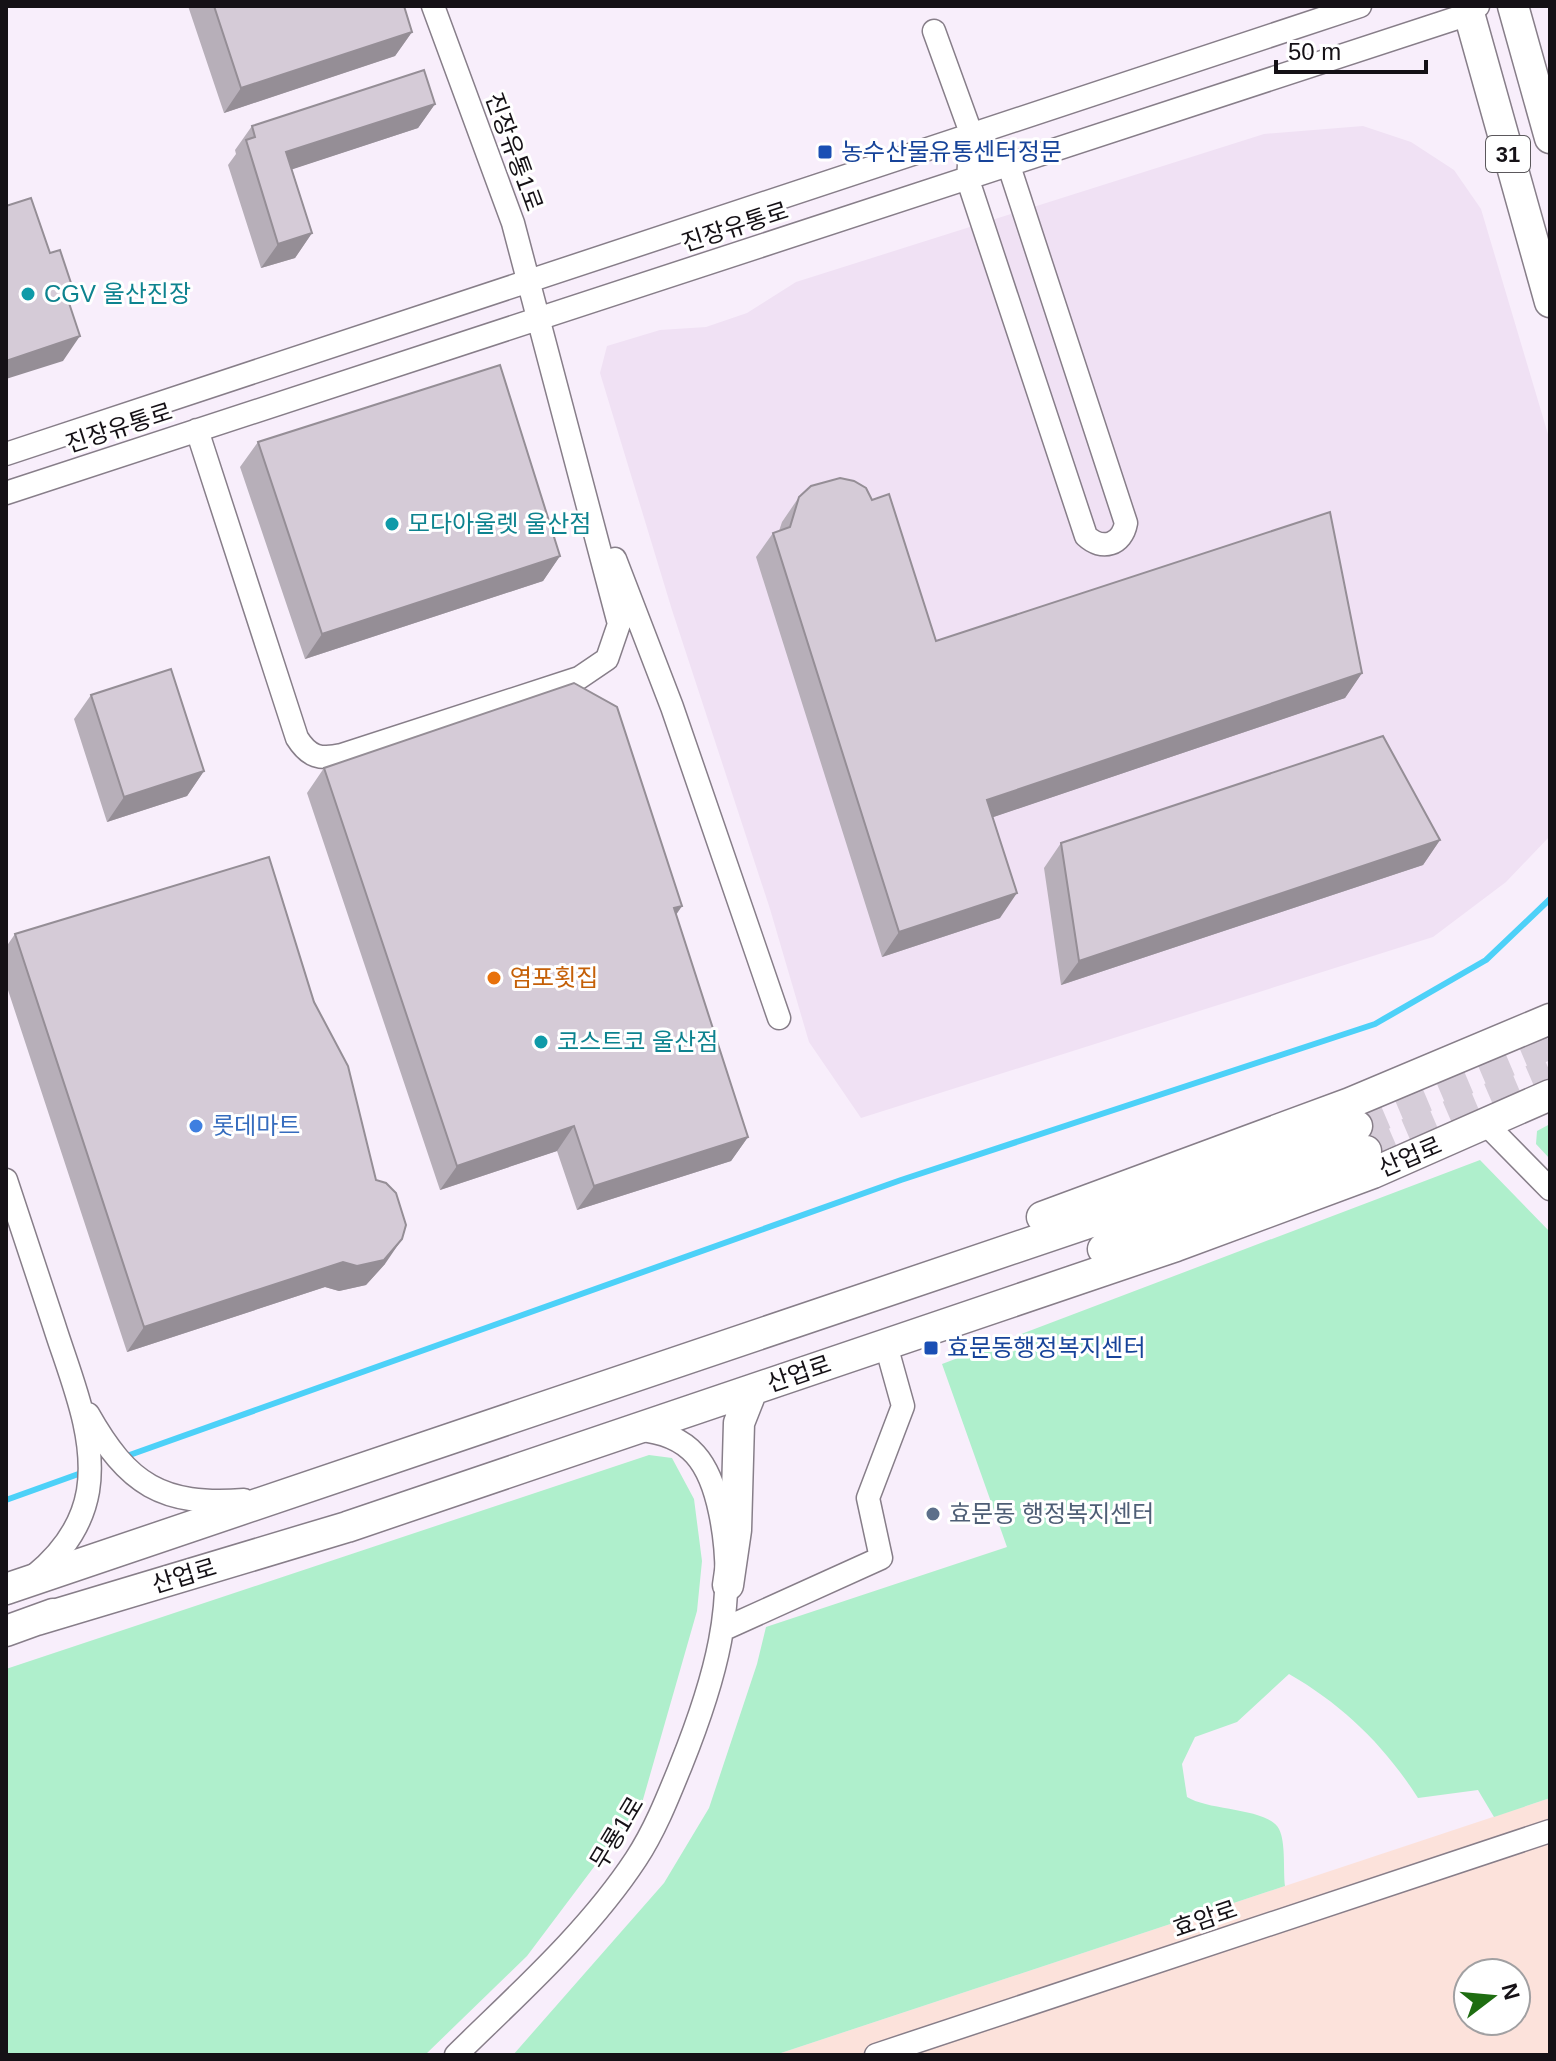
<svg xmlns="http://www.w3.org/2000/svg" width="1556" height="2061" font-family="Arial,'Noto Sans KR',sans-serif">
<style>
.built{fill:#f0e1f4}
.industrial{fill:#fce2db;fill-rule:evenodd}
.green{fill:#afefcc}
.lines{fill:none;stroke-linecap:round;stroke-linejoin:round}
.stream{stroke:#4dd1f8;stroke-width:6}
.major-tunnel{stroke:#d6cdd9;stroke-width:30;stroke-dasharray:30 15;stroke-linecap:butt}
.minor-casing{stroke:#877e89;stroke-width:25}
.major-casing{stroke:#877e89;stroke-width:33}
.minor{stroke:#fff;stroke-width:22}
.major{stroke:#fff;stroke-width:30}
.wall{fill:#b7afb9}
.shaded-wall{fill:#958e96}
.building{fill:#d5cbd7;stroke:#958e96;stroke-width:2}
.transit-dot{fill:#1a4fb4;stroke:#fff;stroke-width:3}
.culture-dot{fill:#0f9aa8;stroke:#fff;stroke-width:3}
.food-dot{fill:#e8710a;stroke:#fff;stroke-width:3}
.shop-dot{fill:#3f7fe0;stroke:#fff;stroke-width:3}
.service-dot{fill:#5c6f8a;stroke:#fff;stroke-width:3}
.labels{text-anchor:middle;stroke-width:6;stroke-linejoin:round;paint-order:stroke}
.shield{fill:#fff;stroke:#5b585c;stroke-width:2}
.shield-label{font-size:22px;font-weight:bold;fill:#151116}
.street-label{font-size:24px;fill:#151116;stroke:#fff}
.transit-label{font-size:24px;fill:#164399;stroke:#fff;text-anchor:start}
.culture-label{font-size:24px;fill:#0d838f;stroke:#fff;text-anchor:start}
.food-label{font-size:24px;fill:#c56008;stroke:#fff;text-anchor:start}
.shop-label{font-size:24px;fill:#366cbe;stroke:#fff;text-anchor:start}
.service-label{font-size:24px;fill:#4e5e75;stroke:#fff;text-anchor:start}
</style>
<rect width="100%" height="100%" fill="#f8eefb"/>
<!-- built -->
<path class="built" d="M1363 126 1411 142 1454 170 1481 209 1550 441V836L1506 882 1433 937 861 1118 809 1042 770 909 672 610 600 373 607 346 660 330 706 327 747 313 796 282 1264 134Z"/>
<!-- industrial -->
<path class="industrial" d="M1550 1798V2055H775L1285 1886ZM1468 1973H1516V2021H1468Z"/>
<!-- green -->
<path class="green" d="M1550 1124V1159L1536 1144 1537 1131Z
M1480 1160 1550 1232V1798L1494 1817 1478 1790 1418 1798C1384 1745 1343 1705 1289 1674L1237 1722 1195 1737 1182 1764 1187 1797C1209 1811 1269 1808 1279 1829 1286 1843 1283 1870 1285 1886L775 2055H513L664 1883 709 1808 757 1664 766 1627 1007 1547 942 1364Z
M649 1455 672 1458 694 1499 702 1561 697 1611 642 1803 527 1956 425 2055H6V1669Z"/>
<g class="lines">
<!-- stream -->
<path class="stream" d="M124 1457 901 1180 1375 1024 1486 960 1550 899
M6 1500 84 1472"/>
<!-- major-tunnel -->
<path class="major-tunnel" d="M1357 1126 1550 1044
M1366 1151 1550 1072"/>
<!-- minor casing -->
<g class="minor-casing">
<path id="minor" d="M934 31 971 133
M971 133 1009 166 1126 523C1122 545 1102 551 1086 536L968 180Z
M197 430 297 738C309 757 320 760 342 755L579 678 607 659 619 624 513 223 433 6
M6 454 1360 6
M6 493 1469 14 1478 6
M615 559 672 707 779 1018
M1486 1124 1550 1189
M6 1180C22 1228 38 1276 54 1325 70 1376 97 1436 88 1491 82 1526 61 1554 34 1576
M88 1414C128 1485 162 1506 244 1500
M724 1629 881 1558 868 1498 903 1406 886 1345
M456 2055C518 1994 588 1932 636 1859 655 1830 668 1797 681 1765 714 1683 739 1601 720 1512 710 1464 691 1434 639 1430
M876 2055 1550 1831"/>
</g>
<!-- major casing -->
<g class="major-casing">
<path id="major" d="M1467 6 1550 302
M1513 6 1550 138
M1042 1217 1350 1103 1550 1019
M1103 1249 1366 1151
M728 1585 736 1530 739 1423 752 1390
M6 1589 1159 1199 1357 1126
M37 1620 347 1527 1176 1246 1373 1173 1550 1095
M6 1631 53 1614"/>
</g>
<!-- minor -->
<use href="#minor" class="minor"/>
<!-- major -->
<use href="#major" class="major"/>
</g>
<!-- wall -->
<path class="wall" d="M188 6H404L412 32 395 56 224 113Z
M435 104 418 128 292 169 312 233 295 258 261 268 228 165 236 154 235 150 252 126Z
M258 442 560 556 543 581 305 659 240 467Z
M799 497 936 641 1362 673 1345 698 993 817 1000 918 882 957 756 557 773 533 779 531 782 522Z
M91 695 204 771 187 796 107 822 74 719Z
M324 768 682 906 676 915 748 1137 731 1161 577 1210 557 1151 440 1190 307 793Z
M1440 840 1423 865 1061 985 1044 868 1061 843Z
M15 934 385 1264 366 1285 339 1291 325 1287 127 1352 6 984V947Z"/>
<!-- shaded-wall -->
<path class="shaded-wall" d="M412 32 395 56 224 113 241 88Z
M435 104 418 128 269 177 286 152Z
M312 233 295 258 261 268 278 244Z
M80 336 63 361 6 379V361Z
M560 556 543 581 305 659 322 634Z
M1362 673 1345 698 970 825 987 800Z
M204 771 187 796 107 822 124 797Z
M1440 840 1423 865 1061 985 1079 961Z
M1017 893 1000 918 882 957 899 932Z
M682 906 665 930 674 908Z
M574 1126 557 1151 440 1190 457 1166Z
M748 1137 731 1161 577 1210 594 1186Z
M402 1239 385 1264 366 1285 339 1291 325 1287 127 1352 144 1327Z"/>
<!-- building -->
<path class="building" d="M214 6H404L412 32 241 88Z
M424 70 435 104 286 152 312 233 278 244 246 140 255 137 252 126Z
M31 198 50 253 60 250 72 286 64 288 80 336 6 361V206Z
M500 365 560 556 322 634 258 442Z
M840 478 854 481 866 488 872 500 889 494 936 641 1330 512 1362 673 987 800 1017 893 899 932 773 533 790 527 799 497 811 486Z
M171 669 204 771 124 797 91 695Z
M574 683 617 707 682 906 674 908 748 1137 594 1186 574 1126 457 1166 324 768Z
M1383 736 1440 840 1079 961 1061 843Z
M269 857 314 1002 348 1066 376 1180 386 1183 396 1193 406 1225 402 1239 384 1260 357 1266 343 1262 144 1327 15 934Z"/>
<!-- markers -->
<g class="transit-dot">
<rect x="817" y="144" width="16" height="16" rx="4"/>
<rect x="923" y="1340" width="16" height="16" rx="4"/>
</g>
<g class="culture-dot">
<circle cx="28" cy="294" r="8"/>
<circle cx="392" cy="524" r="8"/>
<circle cx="541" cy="1042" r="8"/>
</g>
<circle class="food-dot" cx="494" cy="978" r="8"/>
<circle class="shop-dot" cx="196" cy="1126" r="8"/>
<circle class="service-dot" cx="933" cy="1514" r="8"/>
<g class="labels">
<!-- shield labels -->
<rect class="shield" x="1486" y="136" width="44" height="36" rx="6"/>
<g class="shield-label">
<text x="1508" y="162">31</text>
</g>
<!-- street labels -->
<g class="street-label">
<text transform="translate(514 152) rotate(70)" y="8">진장유통1로</text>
<text transform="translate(735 227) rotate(-18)" y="8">진장유통로</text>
<text transform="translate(119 428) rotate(-18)" y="8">진장유통로</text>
<text transform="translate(1410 1157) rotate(-23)" y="8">산업로</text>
<text transform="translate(799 1374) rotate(-19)" y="8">산업로</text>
<text transform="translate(184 1576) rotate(-17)" y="8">산업로</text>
<text transform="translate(617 1833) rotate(-59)" y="8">무룡1로</text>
<text transform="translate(1205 1919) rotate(-19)" y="8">효암로</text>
</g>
<!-- transit labels -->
<g class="transit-label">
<text x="841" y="160">농수산물유통센터정문</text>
<text x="947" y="1356">효문동행정복지센터</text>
</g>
<!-- culture labels -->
<g class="culture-label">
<text x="44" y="302">CGV 울산진장</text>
<text x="408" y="532">모다아울렛 울산점</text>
<text x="557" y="1050">코스트코 울산점</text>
</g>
<!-- food labels -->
<g class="food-label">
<text x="510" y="986">염포횟집</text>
</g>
<!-- shop labels -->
<g class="shop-label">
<text x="212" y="1134">롯데마트</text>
</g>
<!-- service labels -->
<g class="service-label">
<text x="949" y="1522">효문동 행정복지센터</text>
</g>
</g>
<!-- border -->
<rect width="1556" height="2061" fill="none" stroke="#151116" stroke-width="16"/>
<!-- north arrow -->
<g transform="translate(1492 1997) rotate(74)"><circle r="38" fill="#ffffff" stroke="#a1a0a2" stroke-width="2"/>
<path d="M0-6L14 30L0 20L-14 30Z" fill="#1e6d11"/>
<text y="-12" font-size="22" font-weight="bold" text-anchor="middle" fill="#151116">N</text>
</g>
<!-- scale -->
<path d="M1276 60v12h150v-12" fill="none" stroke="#151116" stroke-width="4"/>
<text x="1288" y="60" font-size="24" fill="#151116" stroke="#ffffff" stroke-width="6" paint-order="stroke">50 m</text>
</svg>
